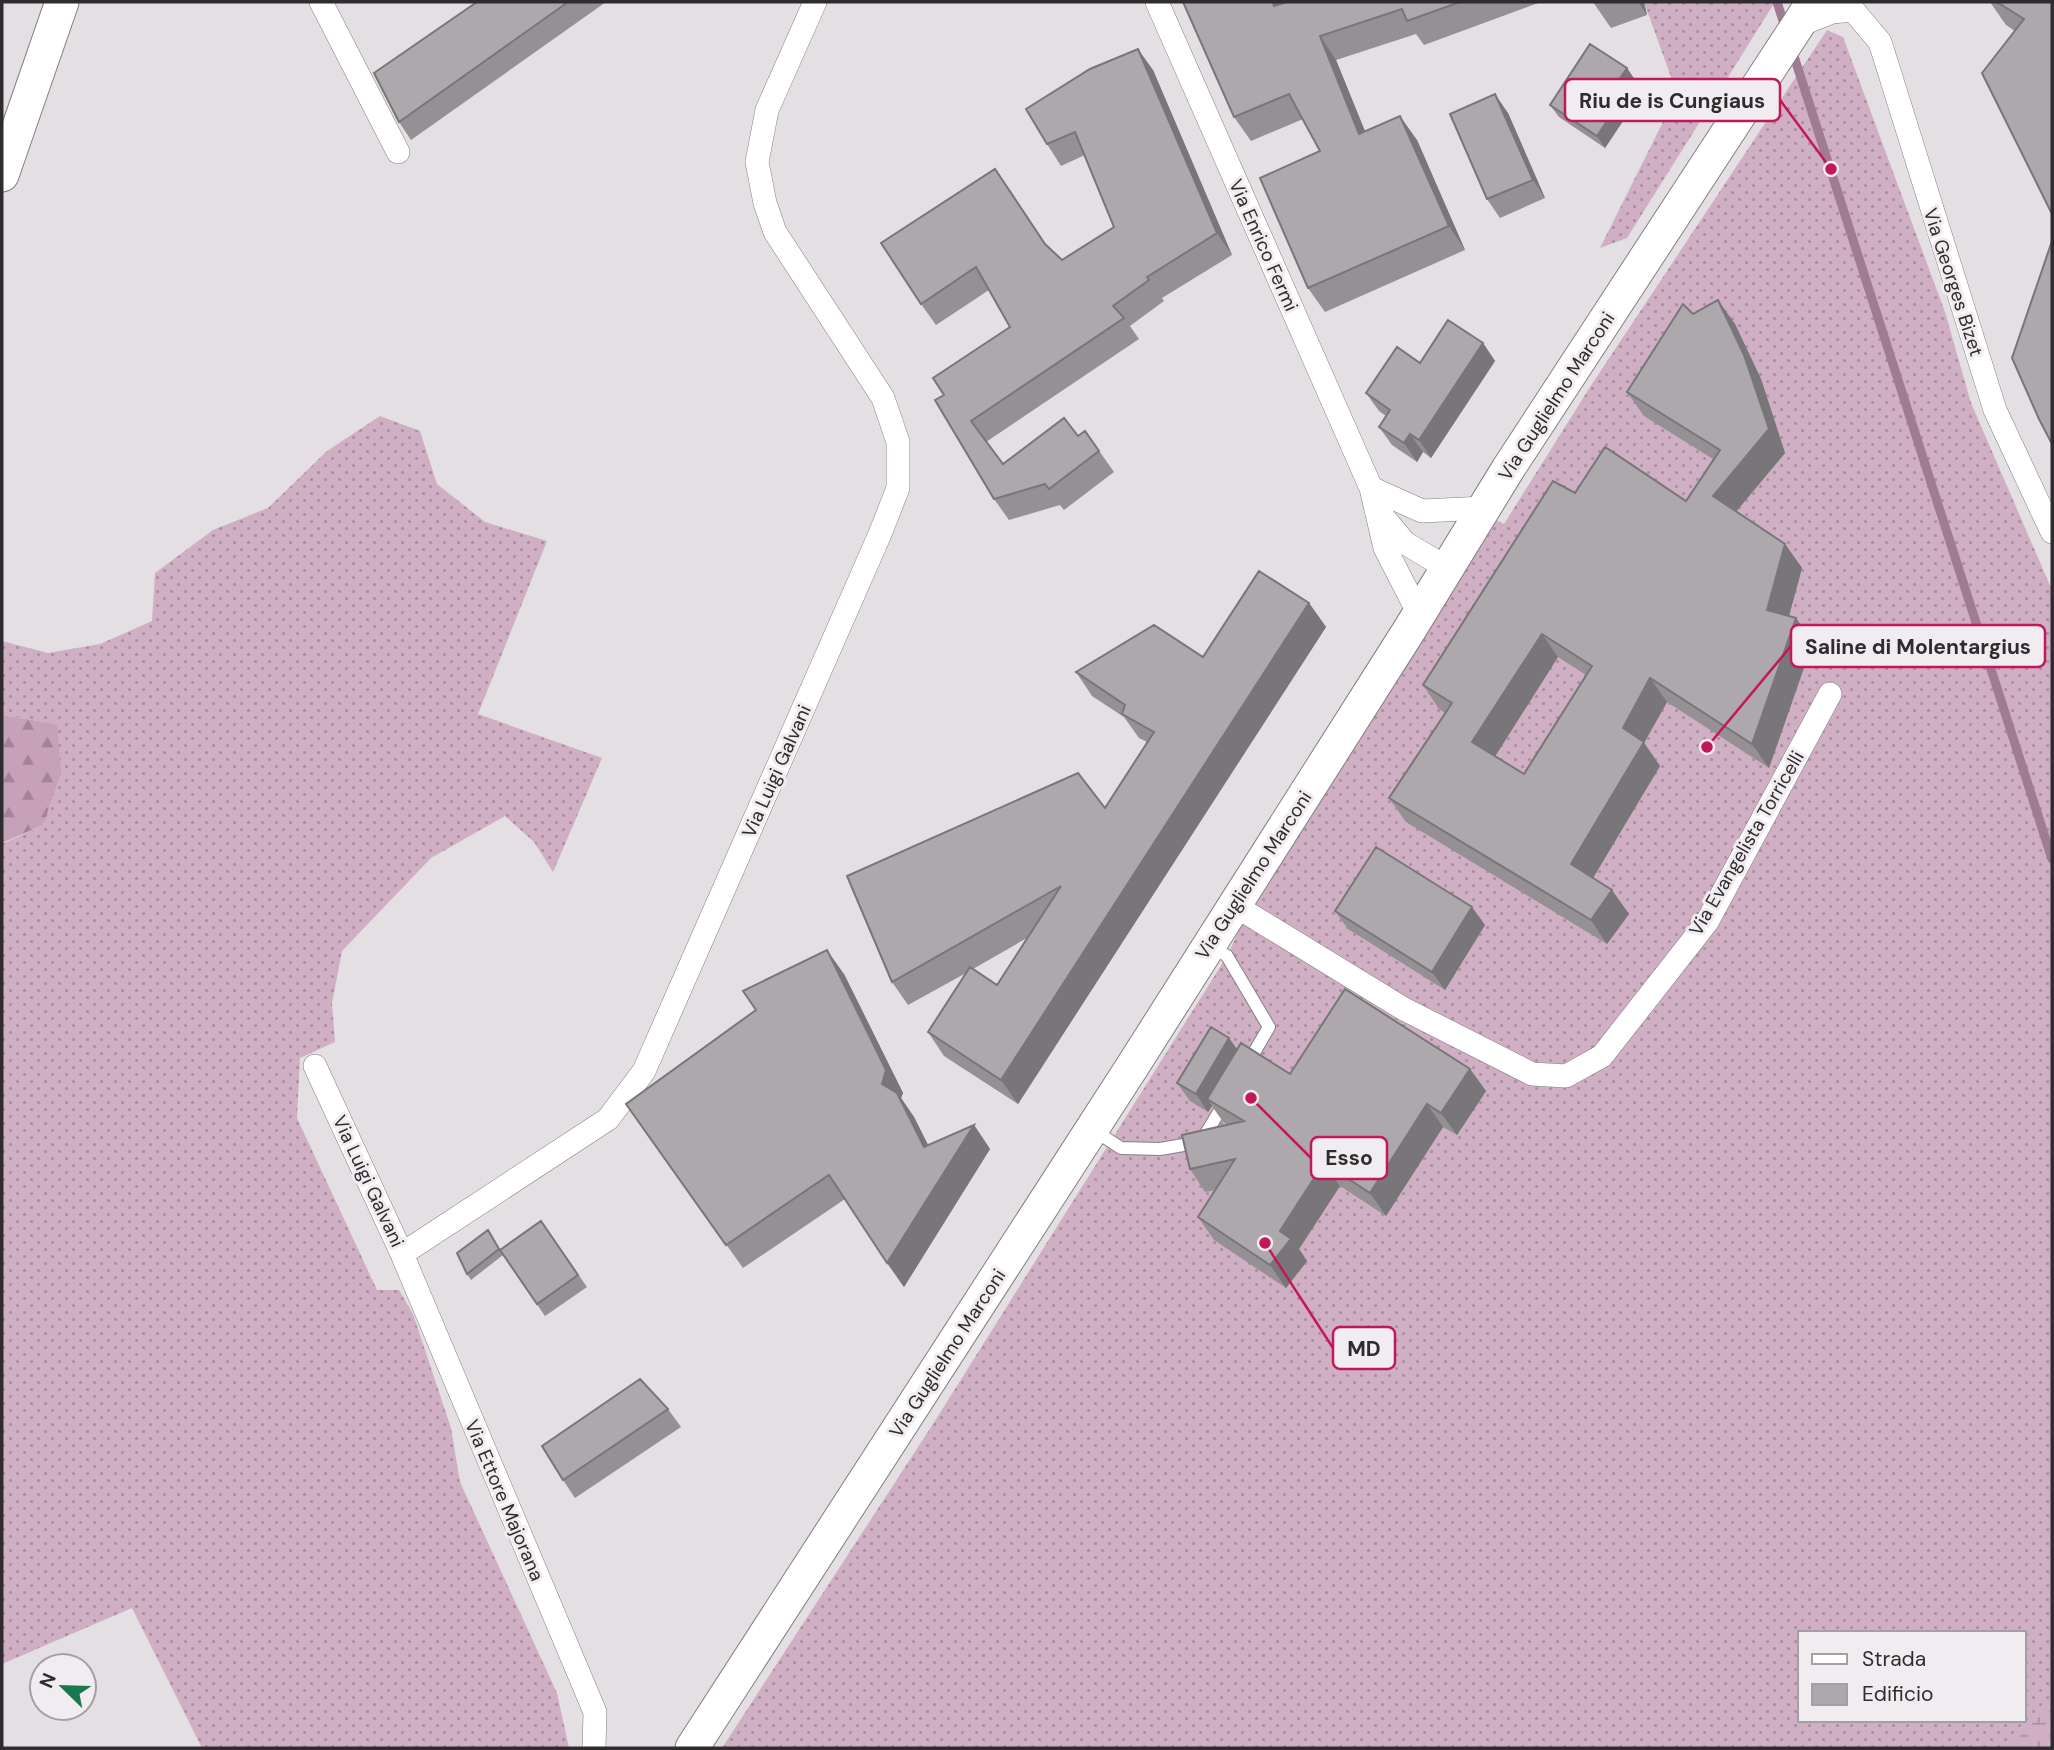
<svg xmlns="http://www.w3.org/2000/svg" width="2054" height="1750" font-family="'DM Sans',sans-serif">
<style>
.grass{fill:url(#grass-dots);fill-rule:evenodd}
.forest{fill:url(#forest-firs)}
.wetland{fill:url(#wetland-marsh)}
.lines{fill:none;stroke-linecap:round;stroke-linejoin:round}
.stream{stroke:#a07c94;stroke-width:9}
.lane-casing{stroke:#837f82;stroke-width:14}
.street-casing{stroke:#837f82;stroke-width:24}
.secondary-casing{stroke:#837f82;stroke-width:35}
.lane{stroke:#fff;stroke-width:12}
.street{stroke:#fff;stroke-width:23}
.secondary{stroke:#fff;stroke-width:33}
.wall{fill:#949093;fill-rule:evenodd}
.shaded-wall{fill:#787678}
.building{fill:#aca8ab;stroke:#787678;stroke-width:2;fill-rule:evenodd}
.labels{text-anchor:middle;stroke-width:6;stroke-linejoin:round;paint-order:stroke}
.street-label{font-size:19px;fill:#2e2c2e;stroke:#f1ecef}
.leader{fill:none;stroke:#c2185b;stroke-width:2.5}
.callout-dot{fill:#c2185b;stroke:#f1ecef;stroke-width:2.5}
.callout{fill:#f1ecef;stroke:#c2185b;stroke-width:2.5}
.callout-label{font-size:21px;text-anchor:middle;font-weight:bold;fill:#2e2c2e}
</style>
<defs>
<pattern id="grass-dots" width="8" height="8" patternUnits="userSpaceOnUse" patternTransform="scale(1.75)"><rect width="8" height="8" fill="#d0afc5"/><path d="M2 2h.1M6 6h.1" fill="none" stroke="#a98fa0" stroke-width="1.8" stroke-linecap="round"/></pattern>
<pattern id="forest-firs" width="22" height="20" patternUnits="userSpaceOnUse" patternTransform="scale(1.75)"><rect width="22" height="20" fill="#c7a1ba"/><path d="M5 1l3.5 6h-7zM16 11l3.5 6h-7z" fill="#a28398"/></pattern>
<pattern id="wetland-marsh" width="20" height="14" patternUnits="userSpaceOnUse" patternTransform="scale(1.75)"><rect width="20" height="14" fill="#d0afc5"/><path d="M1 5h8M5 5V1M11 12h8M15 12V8" fill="none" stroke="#a98fa0"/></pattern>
</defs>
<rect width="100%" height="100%" fill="#e4dfe2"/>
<!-- grass -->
<path class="grass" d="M1644 2H1775L1627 238 1600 248 1669 110 1671 77Z
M1827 30 1843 37 1945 312 1971 403 2052 590V1748H722L933 1424 1227 956 1247 913 1496 520 1504 524 1590 387ZM1800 1633H2024V1720H1800Z
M380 416 420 431 437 484 485 522 547 541 478 714 602 758 553 872 534 842 505 816 431 858 342 951 332 1003 335 1042 300 1058 297 1118 377 1290H399L413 1314 451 1428 460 1482 557 1693 569 1748H202L132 1608 2 1664V844L43 825 57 724 2 715V641L48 653 100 644 152 621 155 573 213 530 268 508 327 451Z"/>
<!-- forest -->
<path class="forest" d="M2 715 57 724 61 772 43 825 2 843Z"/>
<!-- wetland -->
<path class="wetland" d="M2052 1703V1748H2009Z"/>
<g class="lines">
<!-- stream -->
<path class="stream" d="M1777 2 1786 30
M1792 50 2052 859"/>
<!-- lane casing -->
<g class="lane-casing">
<path id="lane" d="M1212 946 1227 956 1269 1027 1248 1063
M1092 1129 1121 1148 1160 1149 1201 1142 1226 1100"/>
</g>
<!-- street casing -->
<g class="street-casing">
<path id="street" d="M321 2 398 152
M1157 2 1371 488 1385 548 1419 614
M1799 25 1832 12 1853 10 1880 42 1995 410 2052 532
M1371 488 1422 511 1485 508
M1380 513 1405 543 1447 568
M1235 904 1247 913 1404 1009 1532 1074 1566 1076 1602 1056 1707 922 1830 694
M315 1066 402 1254 608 1119 644 1071 880 534 898 488V442L883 398 775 232 765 203 757 162 767 110 815 2
M402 1254 595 1712 594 1748"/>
</g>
<!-- secondary casing -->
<g class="secondary-casing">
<path id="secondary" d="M2 175 62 2
M692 1748 1132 1067 1410 629 1508 469 1813 2"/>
</g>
<!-- lane -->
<use href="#lane" class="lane"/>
<!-- street -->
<use href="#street" class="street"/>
<!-- secondary -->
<use href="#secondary" class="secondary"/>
</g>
<!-- wall -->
<path class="wall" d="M477 2H606L411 140 399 122Z
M1287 2H1541L1424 45 1416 34 1336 60 1365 132 1417 140 1465 250 1325 312 1308 288 1320 151 1303 119 1251 141 1234 117 1280 4Z
M1593 2H1644L1647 15 1611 28Z
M1990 2H2052L2015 31 2006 25Z
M1627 68 1635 80 1620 105 1627 115 1605 148 1559 117 1550 105Z
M1153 70 1232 255 1162 298 1164 301 1130 326 1139 339 986 442 1003 464 1078 436 1085 431 1114 472 1064 510 1060 505 1009 520 994 499 944 395 1010 327 989 290 936 325 921 304 1010 190 1047 246 1062 260 1114 227 1085 155 1061 166 1047 144Z
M1508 113 1545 198 1500 218 1487 199Z
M1693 314 1735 324 1761 379 1785 453 1736 511 1785 544 1802 568 1789 616 1813 642 1769 768 1667 702 1644 743 1660 766 1593 878 1629 914 1607 944 1406 822 1389 798 1445 713 1439 709 1423 685 1575 493 1686 501 1713 459 1644 416 1627 392ZM1558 657 1586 675 1524 774 1495 756Z
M1483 343 1495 361 1431 458 1423 452 1417 462 1392 445 1379 427 1386 416 1379 411 1366 393 1420 363Z
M1309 603 1326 627 1018 1104 944 1056 928 1032 966 973 908 1005 892 982 1105 808 1147 742 1139 738 1124 717 1092 696 1076 672 1203 657ZM1027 938 997 985 973 969Z
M1335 911 1485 925 1445 990 1348 929Z
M844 974 903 1093 901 1098 914 1117 928 1145 974 1125 990 1149 904 1287 845 1199 743 1268 626 1104Z
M1237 1049 1290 1074 1470 1069 1486 1091 1457 1135 1443 1127 1386 1216 1340 1186 1299 1249 1307 1261 1286 1288 1214 1240 1198 1217 1216 1190 1205 1192 1190 1169 1228 1125 1223 1122 1212 1106 1208 1112 1190 1101 1177 1083Z
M541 1221 587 1287 545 1316 503 1255 471 1280 467 1274 488 1230 500 1250Z
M668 1409 681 1427 575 1498 563 1480Z"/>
<!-- shaded-wall -->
<path class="shaded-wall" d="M1273 2H1280L1291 30 1274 6Z
M1638 2H1644L1647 15Z
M1320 36 1336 60 1376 158 1359 134Z
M1138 49 1153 70 1232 255 1217 233Z
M1627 68 1635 80 1620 105 1627 115 1605 148 1597 136 1608 96Z
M1495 94 1508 113 1545 198 1533 180Z
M1400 116 1417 140 1465 250 1449 226Z
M1718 300 1735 324 1761 379 1785 453 1730 519 1713 496 1769 429Z
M1483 343 1495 361 1431 458 1419 440Z
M1410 434 1423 452 1417 462 1404 443Z
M1785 544 1802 568 1784 634 1767 610Z
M1309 603 1326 627 1018 1104 1001 1080Z
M1796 618 1813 642 1769 768 1752 744Z
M1542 634 1558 657 1489 766 1472 742Z
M1650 678 1667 702 1644 743 1660 766 1587 888 1571 864 1623 728Z
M1612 890 1629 914 1607 944 1591 920Z
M1472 907 1485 925 1445 990 1432 972Z
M827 950 844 974 903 1093 901 1098 914 1117 941 1171 882 1084Z
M1229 1038 1242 1056 1207 1099 1212 1106 1208 1112 1196 1094Z
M1470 1069 1486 1091 1457 1135 1441 1113Z
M1427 1104 1443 1127 1386 1216 1370 1193Z
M974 1125 990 1149 904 1287 887 1263Z
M1324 1163 1340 1186 1299 1249 1307 1261 1286 1288 1270 1265 1280 1231Z"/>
<!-- building -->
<path class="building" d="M477 2H568L399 122 374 73Z
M1183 2H1273L1274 6 1287 2H1460L1407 21 1402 9 1320 36 1359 134 1400 116 1449 226 1308 288 1260 178 1320 151 1289 94 1234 117Z
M1997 2H2052V214L1982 73 2024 19Z
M1590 44 1627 68 1608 96 1619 103 1597 136 1550 105Z
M1138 49 1217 233 1147 277 1149 280 1113 306 1124 318 971 421 1003 464 1064 418 1078 436 1085 431 1099 451 1049 489 1045 484 994 499 935 400 944 395 933 378 1010 327 976 267 921 304 881 243 995 169 1045 244 1062 260 1114 227 1075 132 1047 144 1026 109 1090 69Z
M1495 94 1533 180 1487 199 1450 114Z
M2052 241V444L2039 419 2012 358Z
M1718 300 1744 355 1769 429 1713 496 1785 544 1767 610 1796 618 1752 744 1650 678 1623 728 1644 742 1571 864 1612 890 1591 920 1389 798 1452 703 1423 685 1553 481 1575 493 1605 447 1686 501 1720 450 1627 392 1683 304 1693 314ZM1542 634 1592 666 1524 774 1472 742Z
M1448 320 1483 343 1419 440 1410 434 1404 443 1379 427 1390 410 1366 393 1397 347 1420 363Z
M1259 571 1309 603 1001 1080 928 1032 970 967 997 985 1061 886 892 982 847 876 1078 773 1105 808 1154 732 1122 714 1125 705 1076 672 1154 625 1203 657Z
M1376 847 1472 907 1432 972 1335 911Z
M827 950 886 1070 882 1084 897 1093 924 1147 974 1125 887 1263 829 1175 726 1245 626 1104 756 1010 743 991Z
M1345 989 1470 1069 1441 1113 1427 1104 1370 1193 1324 1163 1280 1231 1291 1239 1270 1265 1198 1217 1235 1159 1190 1169 1182 1135 1244 1121 1207 1099 1241 1043 1290 1074Z
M1211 1027 1229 1038 1196 1094 1177 1083Z
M541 1221 578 1275 537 1304 500 1250Z
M488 1230 499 1249 467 1274 457 1253Z
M640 1379 668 1409 563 1480 542 1446Z"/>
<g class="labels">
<!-- street labels -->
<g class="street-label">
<text transform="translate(1264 245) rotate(66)" y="7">Via Enrico Fermi</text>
<text transform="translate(1954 282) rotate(72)" y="7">Via Georges Bizet</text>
<text transform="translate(1556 396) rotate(-57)" y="7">Via Guglielmo Marconi</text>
<text transform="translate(776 771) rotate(-66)" y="7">Via Luigi Galvani</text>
<text transform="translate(1746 843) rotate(-60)" y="7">Via Evangelista Torricelli</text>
<text transform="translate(1253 875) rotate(-57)" y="7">Via Guglielmo Marconi</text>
<text transform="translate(369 1181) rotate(65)" y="7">Via Luigi Galvani</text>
<text transform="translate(947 1353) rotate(-57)" y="7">Via Guglielmo Marconi</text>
<text transform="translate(505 1500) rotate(67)" y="7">Via Ettore Majorana</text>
</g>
</g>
<!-- callouts -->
<path class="leader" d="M1831 169L1780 100M1707 747L1791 646M1251 1098L1311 1158M1265 1243L1333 1348"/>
<g class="callout-dot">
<circle cx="1831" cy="169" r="7"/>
<circle cx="1707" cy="747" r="7"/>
<circle cx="1251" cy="1098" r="7"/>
<circle cx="1265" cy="1243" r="7"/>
</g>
<g class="callout">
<rect x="1565" y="79" width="215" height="42" rx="7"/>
<rect x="1791" y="625" width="254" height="42" rx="7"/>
<rect x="1311" y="1137" width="76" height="42" rx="7"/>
<rect x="1333" y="1327" width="62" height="42" rx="7"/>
</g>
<g class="callout-label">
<text x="1672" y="108">Riu de is Cungiaus</text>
<text x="1918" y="654">Saline di Molentargius</text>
<text x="1349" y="1165">Esso</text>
<text x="1364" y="1356">MD</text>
</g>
<!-- border -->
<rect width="2054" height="1750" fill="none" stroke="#2e2c2e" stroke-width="7"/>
<!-- legend -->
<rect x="1798" y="1631" width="228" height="91" fill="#f1ecef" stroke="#a39fa2" stroke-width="2"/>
<rect x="1812" y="1654" width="35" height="10" fill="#ffffff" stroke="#a39fa2" stroke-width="2"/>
<text x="1862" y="1666" font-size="21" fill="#2e2c2e">Strada</text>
<rect x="1812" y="1684" width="35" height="21" fill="#aca8ab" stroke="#a39fa2" stroke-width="2"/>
<text x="1862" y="1701" font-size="21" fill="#2e2c2e">Edificio</text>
<!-- north arrow -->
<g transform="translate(63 1687) rotate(293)"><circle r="33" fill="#f1ecef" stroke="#a39fa2" stroke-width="2"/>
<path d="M0-5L12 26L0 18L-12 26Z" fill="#1a784e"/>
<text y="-10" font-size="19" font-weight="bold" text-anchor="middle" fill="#2e2c2e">N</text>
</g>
</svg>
